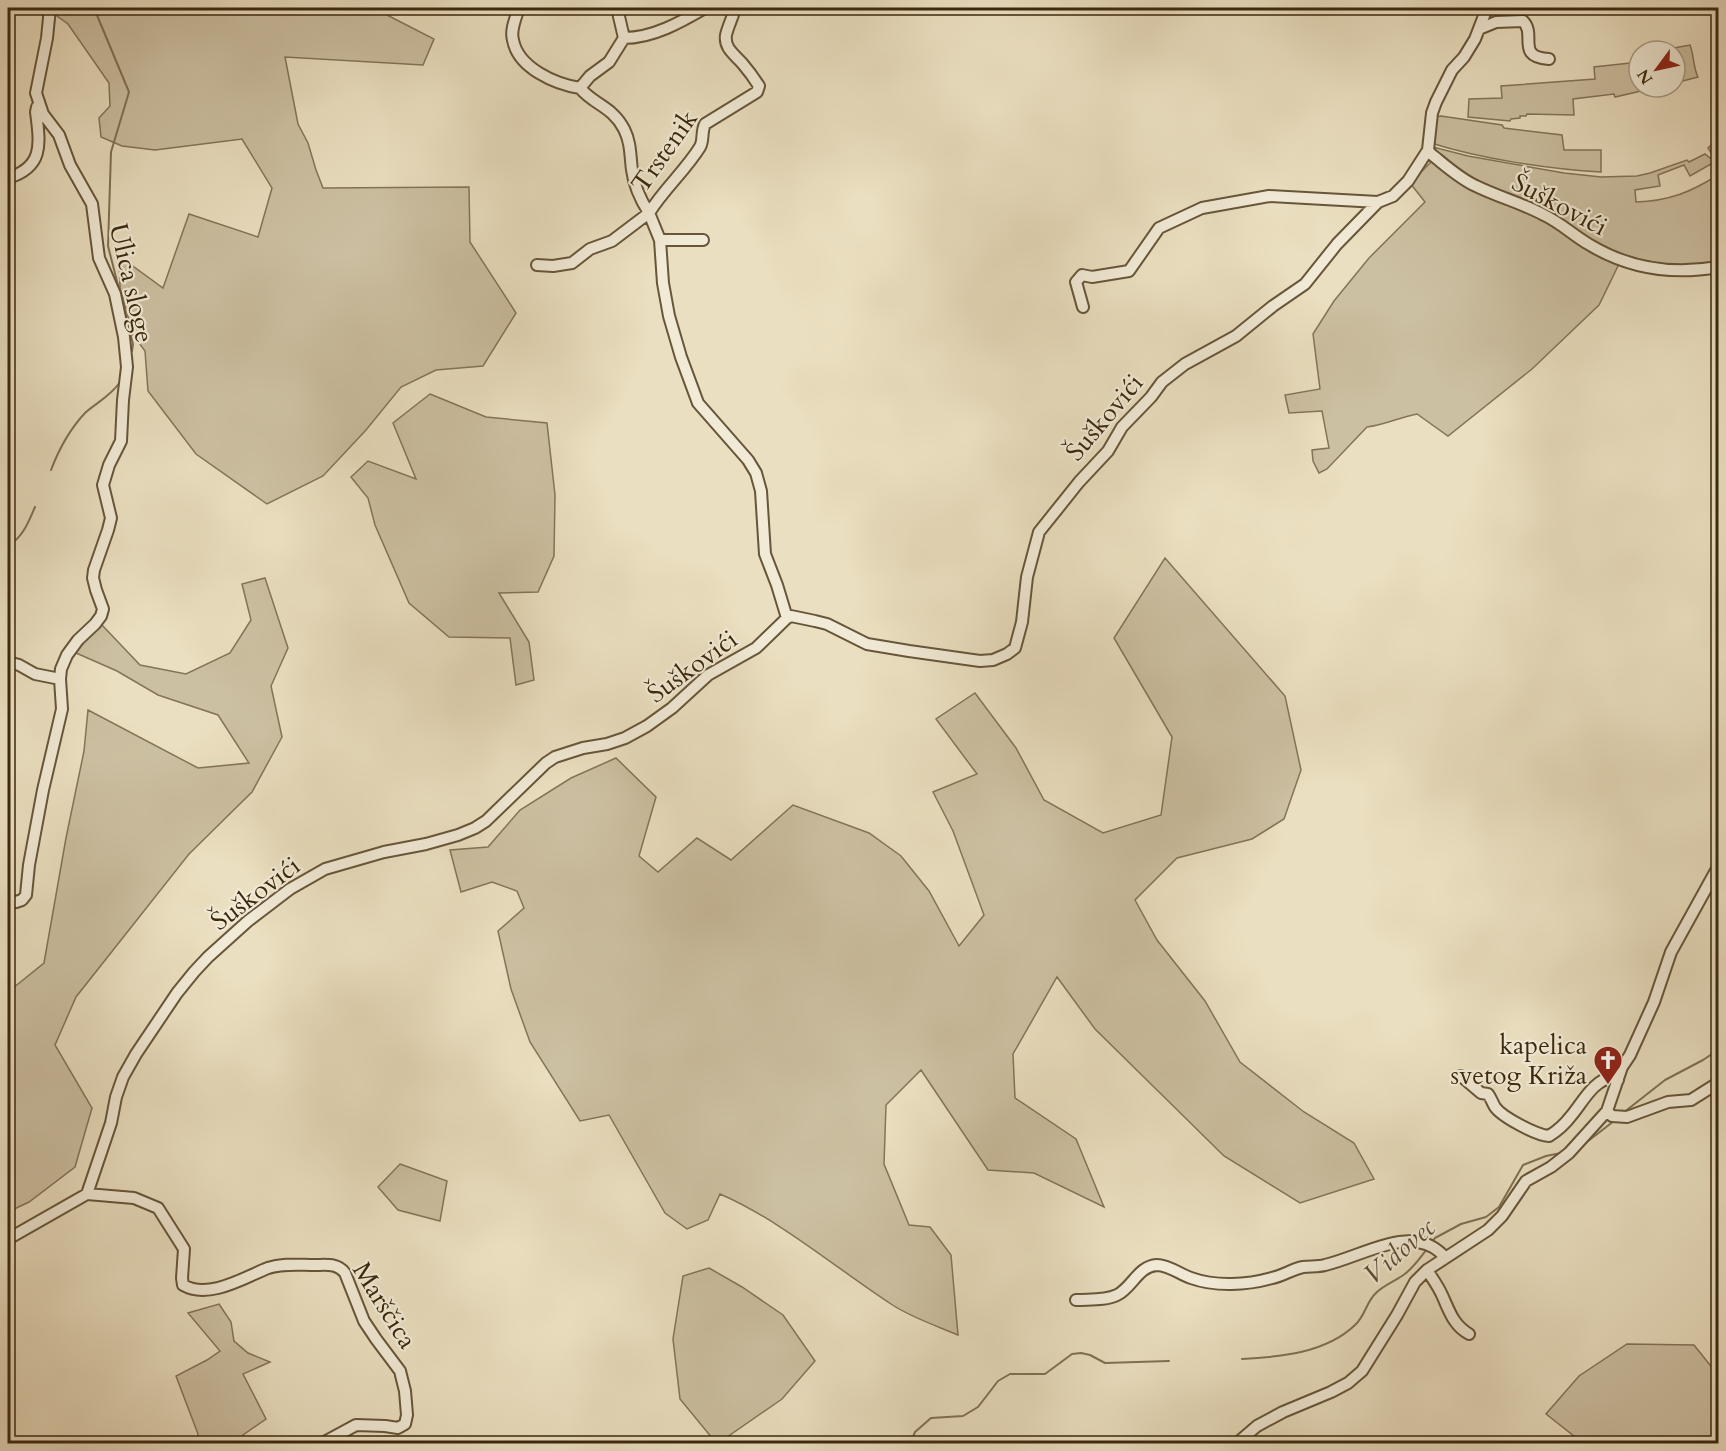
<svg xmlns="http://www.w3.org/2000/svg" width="1726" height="1451" font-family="Cardo,serif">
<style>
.green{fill:#ccc0a2;stroke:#847458;stroke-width:1.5}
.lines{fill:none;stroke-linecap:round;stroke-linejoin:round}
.stream{stroke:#807154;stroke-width:2}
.minor-casing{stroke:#67563a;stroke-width:14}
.minor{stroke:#f1ead6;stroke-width:10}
.labels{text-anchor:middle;stroke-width:4.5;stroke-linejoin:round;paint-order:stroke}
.street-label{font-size:26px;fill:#3b280e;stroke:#f1ead6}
.poi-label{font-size:26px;fill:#3b280e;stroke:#f1ead6;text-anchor:end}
.water-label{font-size:27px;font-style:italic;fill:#5e4c31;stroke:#f1ead6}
</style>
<rect width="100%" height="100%" fill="#eadfc0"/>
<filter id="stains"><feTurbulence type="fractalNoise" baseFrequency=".00333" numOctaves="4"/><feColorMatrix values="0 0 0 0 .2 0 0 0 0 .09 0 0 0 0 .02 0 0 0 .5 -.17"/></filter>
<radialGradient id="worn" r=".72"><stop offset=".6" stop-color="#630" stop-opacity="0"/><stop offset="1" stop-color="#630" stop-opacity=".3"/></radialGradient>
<!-- green -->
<path class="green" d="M55 8H388L387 15 434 39 423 65 285 57 298 124 308 143 316 170 323 188 469 187 470 242 516 313 483 366 436 370 401 387 366 430 323 476 267 504 196 454 148 391 145 351 133 335 120 288 119 256 163 288 189 214 258 237 272 188 242 139 155 150 122 146 101 137 99 118 110 106 109 83 68 24 57 16Z
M1690 45C1694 55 1693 67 1698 77L1675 83V51H1657Z
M1639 62V87H1658L1615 97 1614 94 1573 99 1574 115 1527 114 1526 116H1520V118L1511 119 1510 121 1468 117 1469 99 1502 98 1501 86 1595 79 1594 67Z
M1441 116 1502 125 1504 128 1562 135 1564 150H1601V172C1548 169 1482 159 1431 143L1436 117Z
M1718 139V160L1690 176 1684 165 1658 175 1660 186 1635 190 1636 202C1669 201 1691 192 1718 175V264L1700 267 1619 264 1599 305 1532 369 1448 436 1417 414C1400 417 1385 425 1367 427L1327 469 1319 473 1313 461 1312 450 1329 448 1322 411 1289 413 1285 395 1320 389 1313 334 1334 301 1369 258 1425 202 1410 183 1436 157 1433 147 1468 156 1564 173 1601 177 1637 176 1650 173 1687 160 1689 162 1705 154 1710 158 1713 156 1708 148Z
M430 394 486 417 547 423 555 495 554 556 538 592 499 593 529 642 534 680 516 685 510 638 449 637 409 603 375 525 368 498 351 477 368 461 416 479 393 423Z
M1165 558 1285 696 1301 770 1284 819 1252 839 1177 858 1135 900 1157 940 1205 1001 1240 1062 1304 1112 1354 1143 1374 1179 1300 1203 1224 1156 1095 1029 1057 977 1013 1054 1015 1098 1076 1139 1104 1207 1034 1173 988 1170 921 1070 886 1105 884 1164 909 1225 930 1227 951 1255 958 1335C937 1326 910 1317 891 1304 836 1268 780 1220 720 1194L708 1220 687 1229 665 1213 609 1115 580 1121 530 1042 511 989 498 931 524 908 517 891 492 882 461 892 450 850 488 847 520 810 571 778 616 758 656 797 639 856 658 872 697 838 731 860 793 805 869 833 901 856 929 891 959 946 984 915 953 831 933 792 977 774 936 719 975 693 1016 748 1044 800 1103 833 1161 815 1172 737 1114 638Z
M265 578 288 648 271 686 282 737 252 792 189 854 76 997 55 1045 92 1108 75 1167 29 1202 8 1212V992L44 963 66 838 84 751 88 710 198 768 249 763 218 715 158 695 117 671 67 649 101 624 140 665 186 674 230 653 251 620 242 584Z
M400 1164 447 1181 440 1221 398 1210 378 1187Z
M709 1268 742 1287 783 1315 815 1361 782 1399 717 1444 680 1399 673 1339 683 1276Z
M219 1304 231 1322 234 1341 248 1353 270 1362 243 1374 266 1419 243 1435 246 1443H197L198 1434 176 1376 207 1360 220 1351 188 1313Z
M1627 1344 1694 1345 1718 1375V1443H1588L1574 1436 1546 1414 1579 1376Z"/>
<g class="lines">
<!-- stream -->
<path class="stream" d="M94 8 129 92 111 152 108 246 133 344 132 351
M51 470C59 449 69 430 85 413 96 403 112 395 120 382
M8 546C23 537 28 523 35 507
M1623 1113 1665 1080 1703 1060 1718 1050
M1583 1145 1614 1121
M1432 1242 1435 1238 1461 1224 1486 1217 1499 1207 1523 1165 1546 1156 1561 1153
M1242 1359C1280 1357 1326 1353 1355 1325 1365 1316 1366 1303 1375 1294 1382 1286 1393 1282 1402 1276 1413 1269 1419 1259 1427 1249
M910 1444 915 1432 931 1418 963 1416 978 1407 998 1381 1010 1374H1045L1072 1354 1081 1353 1090 1355 1105 1363 1169 1361"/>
<!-- minor casing -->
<g class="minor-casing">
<path id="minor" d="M519 8C516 17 510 30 513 40 518 68 555 84 580 88
M735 8C733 17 728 26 726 35 724 48 734 54 742 63 748 70 754 78 759 86L757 92 705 124C701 132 704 140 700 147 685 171 664 189 649 213L660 240 663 283 669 316 681 357 698 403 748 460 756 473 761 491 765 554 777 585 787 618
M1479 29 1496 22 1523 21C1537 35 1515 57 1549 59
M624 38C653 38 681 22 705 8
M1428 150 1432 113 1436 102 1452 70 1464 57 1475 39 1487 8
M8 178C44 167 40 144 36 112L37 107
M660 240H703
M537 265 553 266 572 263 590 249 612 241 649 213C640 199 634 186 632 170 630 155 631 143 624 129 612 106 594 105 580 88L590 76 609 62 624 38 617 8
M1083 307 1076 282 1082 275 1092 277 1129 271 1159 228 1202 208 1269 196 1378 202 1393 196 1408 181 1428 150 1431 154C1445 165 1460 179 1476 186 1498 197 1522 203 1544 215 1561 223 1574 236 1590 245 1630 269 1673 275 1718 267
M8 662 19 665 35 674 60 679
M8 900 16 902 22 900 26 895 29 865 43 790 62 709 60 679 61 669 67 655 78 640 95 624 101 616 103 609 96 590 93 578 94 570 108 530 111 518 103 485 109 465 121 441 123 400 127 367 124 337 115 294 99 258 92 204 70 165 59 135 43 114 36 93 47 38 50 8
M1461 1076 1481 1093 1488 1094C1491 1098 1492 1102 1495 1107 1502 1117 1536 1135 1549 1136 1557 1131 1565 1124 1571 1116 1583 1102 1593 1080 1613 1077L1618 1080
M1607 1111 1612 1116 1627 1117 1668 1102 1691 1100 1718 1083
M87 1194 134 1198 158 1208 184 1249 182 1278 183 1285C209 1300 245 1277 268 1268 283 1263 299 1265 315 1265 327 1265 337 1263 345 1273L364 1321 376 1339 400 1371 405 1391 407 1415 405 1424 398 1428 385 1426 356 1425 321 1444
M8 1239 87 1194 111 1123 116 1097 123 1077 136 1054 177 993 194 972 208 957 248 921 290 889 325 869 384 852 426 844 458 835 475 828 486 821 546 763 555 757 583 748 607 744 625 738 647 726 672 708 708 675 756 648 787 618 791 616 815 621 827 624 867 644 909 651 980 661 993 660 1007 654 1015 648 1022 622 1027 577 1039 532 1079 482 1108 451 1122 427 1151 397 1162 382 1185 364 1236 336 1273 306 1305 284 1337 244 1378 202
M1427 1270C1432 1278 1438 1286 1442 1295 1449 1310 1453 1325 1469 1334
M1076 1300C1089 1299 1105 1301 1117 1295 1132 1288 1138 1266 1157 1265 1168 1265 1180 1274 1191 1278 1216 1287 1247 1285 1272 1278 1283 1276 1292 1269 1303 1267 1310 1266 1318 1267 1325 1265 1352 1259 1391 1237 1418 1242 1430 1244 1437 1249 1445 1257
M1236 1444 1257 1426 1283 1412 1331 1392 1348 1383 1362 1371 1397 1315 1415 1282 1427 1270 1488 1230 1502 1216 1526 1181 1551 1167 1569 1153 1607 1111 1622 1067 1630 1055 1654 1002 1671 952 1718 867"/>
</g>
<!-- minor -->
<use href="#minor" class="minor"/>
</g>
<!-- icons -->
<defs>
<g id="church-pin" transform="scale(1.5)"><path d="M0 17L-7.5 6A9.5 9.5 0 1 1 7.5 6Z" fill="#8f2418" stroke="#f1ead6"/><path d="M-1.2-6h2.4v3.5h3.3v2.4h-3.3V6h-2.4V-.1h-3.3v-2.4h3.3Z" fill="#fff"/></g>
</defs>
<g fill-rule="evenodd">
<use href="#church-pin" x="1608" y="1060"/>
</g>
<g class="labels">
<!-- street labels -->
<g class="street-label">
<text transform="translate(664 151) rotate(-55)" y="9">Trstenik</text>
<text transform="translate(1560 204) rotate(28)" y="9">Šuškovići</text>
<text transform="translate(132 283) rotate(77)" y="9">Ulica sloge</text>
<text transform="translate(1104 417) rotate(-50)" y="9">Šuškovići</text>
<text transform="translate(692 666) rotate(-36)" y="9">Šuškovići</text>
<text transform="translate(255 893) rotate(-37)" y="9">Šuškovići</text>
<text transform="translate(385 1305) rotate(58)" y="9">Marščica</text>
</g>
<!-- poi labels -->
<g class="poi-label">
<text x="1587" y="1054">kapelica<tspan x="1587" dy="30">svetog Križa</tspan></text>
</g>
<!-- water labels -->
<g class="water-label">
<text transform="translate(1399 1251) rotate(-41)" y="9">Vidovec</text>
</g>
</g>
<!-- margin -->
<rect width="1726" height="1451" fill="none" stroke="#eadfc0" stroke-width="30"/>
<rect x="9" y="9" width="1708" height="1433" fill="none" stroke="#3b280e" stroke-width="3"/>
<rect x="15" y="15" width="1696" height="1421" fill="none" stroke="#3b280e" stroke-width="1.5"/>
<!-- north arrow -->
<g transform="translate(1657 69) rotate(237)"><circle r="28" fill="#f1ead6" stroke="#a89c86" stroke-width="1.5"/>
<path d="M0-4.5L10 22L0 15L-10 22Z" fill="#8f2418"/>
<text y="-9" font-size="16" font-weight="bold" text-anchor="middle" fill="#3b280e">N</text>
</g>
<rect width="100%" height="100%" filter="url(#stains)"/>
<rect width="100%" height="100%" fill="url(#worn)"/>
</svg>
